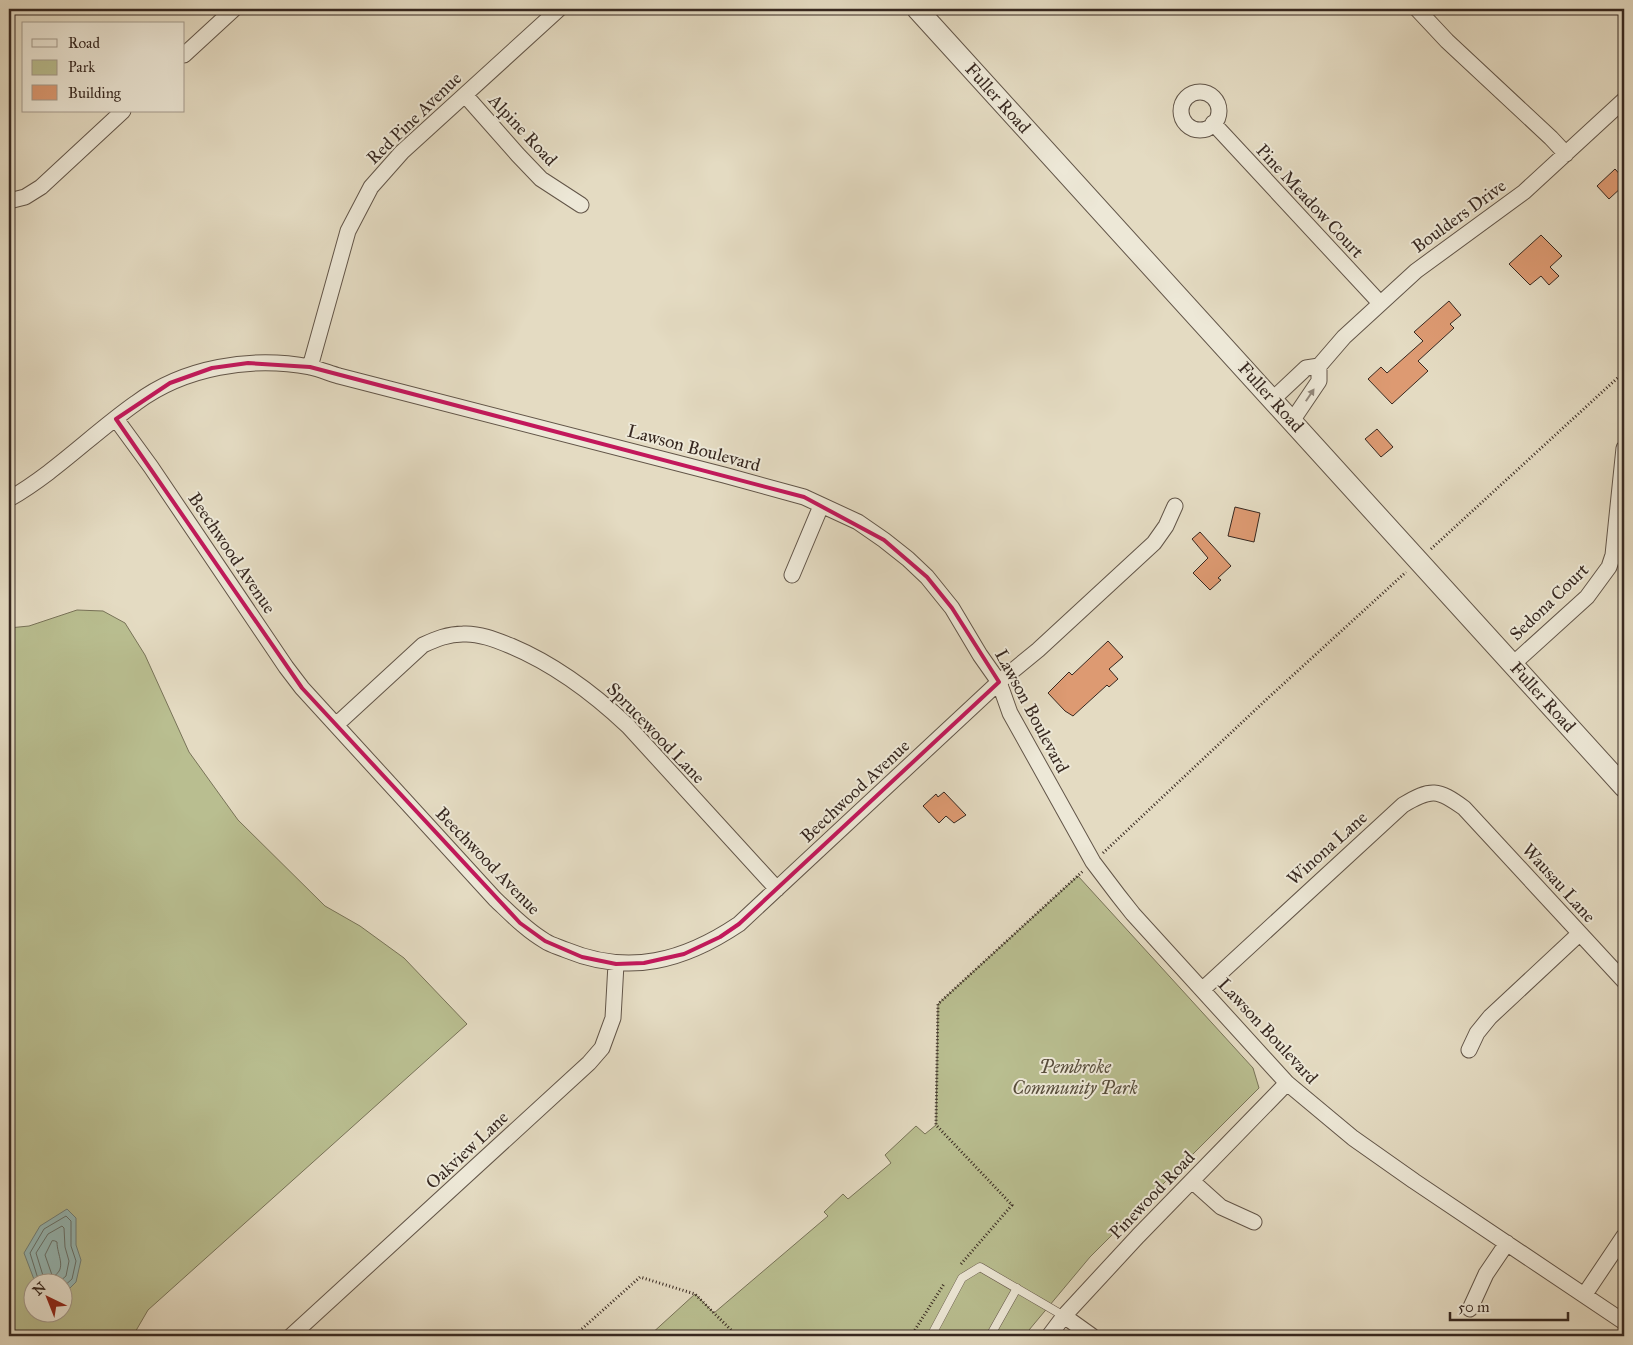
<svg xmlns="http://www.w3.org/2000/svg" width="1633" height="1345" font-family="'IM FELL Great Primer',serif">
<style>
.green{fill:#b9be90;stroke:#787358;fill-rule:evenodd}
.water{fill:#96bab8;stroke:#70807b}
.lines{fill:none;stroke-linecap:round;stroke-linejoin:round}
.shore{stroke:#66716c;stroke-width:1}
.building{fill:#dd9a72;stroke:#372820}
.service-casing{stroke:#625548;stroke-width:9}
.minor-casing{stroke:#625548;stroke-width:17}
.tertiary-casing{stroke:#625548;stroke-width:22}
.path{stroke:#372820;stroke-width:3;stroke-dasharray:1 2.5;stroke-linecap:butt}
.service{stroke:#ede8d7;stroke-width:8}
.minor{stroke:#ede8d7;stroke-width:15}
.tertiary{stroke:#ede8d7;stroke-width:20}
.oneway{fill:#92887c}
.marked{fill:none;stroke:#c2185b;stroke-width:4;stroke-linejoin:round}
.labels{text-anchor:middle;stroke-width:4;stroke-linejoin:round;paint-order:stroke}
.street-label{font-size:18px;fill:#372820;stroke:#ede8d7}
.park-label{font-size:18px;font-style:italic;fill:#584e3c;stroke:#ede8d7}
</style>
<rect width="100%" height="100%" fill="#e4dbc2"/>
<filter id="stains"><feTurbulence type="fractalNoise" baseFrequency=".004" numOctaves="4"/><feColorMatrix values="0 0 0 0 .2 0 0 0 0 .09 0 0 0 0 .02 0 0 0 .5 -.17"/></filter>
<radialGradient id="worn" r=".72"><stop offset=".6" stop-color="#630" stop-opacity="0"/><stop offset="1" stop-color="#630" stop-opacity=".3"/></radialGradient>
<!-- green -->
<path class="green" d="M77 610 103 611 125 623 145 655 189 752 238 820 325 906 360 926 404 958 467 1024 148 1310 134 1334 135 1336H9V628L29 626ZM32 1282H62V1312H32Z
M1078 876 1253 1068 1259 1088 1090 1257 1024 1336H649L695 1294 714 1313 828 1216 824 1212 843 1194 848 1199 891 1163 885 1155 916 1126 925 1134 936 1125 938 1004Z"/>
<!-- water -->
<path class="water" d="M67 1209 76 1218V1245L81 1260 76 1282 63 1295 62 1282H35L24 1253 40 1226Z"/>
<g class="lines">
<!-- shore -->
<path class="shore" d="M55 1241 57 1242C57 1255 67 1268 54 1276L52 1275 45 1255 52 1241Z
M39 1282 30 1253 44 1229 66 1216 71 1221V1246L76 1261 72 1279 62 1288
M45 1282 36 1253 48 1234 62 1226 64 1228 65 1247 69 1261 66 1276 59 1282"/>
</g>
<!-- building -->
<path class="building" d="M1615 169 1624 179V185L1609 199 1597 186Z
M1541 235 1562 256 1550 267 1559 276 1549 285 1541 276 1530 285 1509 264Z
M1449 301 1461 315 1450 324 1454 328 1418 361 1428 371 1392 404 1368 379 1381 367 1387 373 1423 341 1414 332Z
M1377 429 1393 447 1381 457 1365 439Z
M1235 507 1260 513 1254 542 1228 536Z
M1200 532 1231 566 1218 578 1221 580 1210 590 1193 573 1208 558 1192 539Z
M1108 641 1123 657 1109 669 1118 679 1109 687 1107 685 1073 716 1065 711 1048 693 1069 672 1072 675Z
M944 792 966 815 954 823 946 816 939 823 923 806 936 794 938 797Z"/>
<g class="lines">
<!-- service casing -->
<g class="service-casing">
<path id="service" d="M931 1336 962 1278 980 1267 1064 1316
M990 1336 1017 1288"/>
</g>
<!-- minor casing -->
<g class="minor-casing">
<path id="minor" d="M1417 9 1447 41 1551 138 1566 154
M184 55 234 9
M1181 111a19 19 0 1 1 38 0a19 19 0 1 1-38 0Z
M465 95 518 155 541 179 581 205
M1213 123 1380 303
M9 201 25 197 41 187 123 111
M310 367 348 231 371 187 402 152 559 9
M1273 399 1306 368 1319 366
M116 419 151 467 286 667 302 688 495 899C511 914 526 930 545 941 551 945 559 947 566 950 629 976 684 961 739 924L999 682 1038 650 1154 543 1166 526 1175 506
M1292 421 1319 381V366L1344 337 1416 271 1524 192 1624 100
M9 499C56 472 92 434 136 403 184 367 251 356 310 367 319 369 329 373 339 376L724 475 804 497 858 522 884 540 908 559 927 577 952 608 980 655 999 682 1010 713 1093 862 1118 895 1133 914 1287 1083 1353 1138 1414 1181 1624 1322
M792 575 821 506
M1513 664 1587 597 1609 567 1613 555 1624 448
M336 725 423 645C436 639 448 634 463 634 479 633 496 640 511 646 556 665 593 693 628 726L777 889
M1203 989 1403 805C1431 788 1438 789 1464 808L1624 981
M1469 1050 1477 1033 1490 1017 1579 934
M1192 1181 1221 1207 1254 1222
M1585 1294 1624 1236
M1470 1309 1486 1274 1507 1243
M1064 1316 1092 1336
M291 1336 589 1063 602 1048 613 1018 616 964
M1049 1336 1064 1316 1138 1236 1287 1083"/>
</g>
<!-- tertiary casing -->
<g class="tertiary-casing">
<path id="tertiary" d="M917 9 1624 787"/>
</g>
<!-- path -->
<path class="path" d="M1431 549 1624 372
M1103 853 1268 698 1406 572
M961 1264 1012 1205 936 1125 938 1004 1083 871
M574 1336 640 1277 695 1294 737 1336
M911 1336 944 1284"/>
<!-- service -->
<use href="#service" class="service"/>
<!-- minor -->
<use href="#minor" class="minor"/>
<!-- tertiary -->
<use href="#tertiary" class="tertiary"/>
</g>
<!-- one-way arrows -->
<defs><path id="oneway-solid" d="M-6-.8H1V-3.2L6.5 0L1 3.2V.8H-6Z" transform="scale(1.25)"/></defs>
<use class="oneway" href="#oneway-solid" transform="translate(1310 395) rotate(-56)"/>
<!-- marked area -->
<path class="marked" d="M248 363 310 367 804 497 884 540 927 577 952 608 999 682 739 924 720 937 684 954 644 963 616 964 582 957 545 941 520 923 302 688 116 419 170 383 212 368Z"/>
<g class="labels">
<!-- street labels -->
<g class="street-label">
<text transform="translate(998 98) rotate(48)" y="6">Fuller Road</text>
<text transform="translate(414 118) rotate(-44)" y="6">Red Pine Avenue</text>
<text transform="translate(523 130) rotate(47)" y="6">Alpine Road</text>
<text transform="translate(1310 201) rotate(47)" y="6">Pine Meadow Court</text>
<text transform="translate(1459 216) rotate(-36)" y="6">Boulders Drive</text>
<text transform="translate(1271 397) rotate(48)" y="6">Fuller Road</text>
<text transform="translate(694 448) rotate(15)" y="6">Lawson Boulevard</text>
<text transform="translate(232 553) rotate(56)" y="6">Beechwood Avenue</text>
<text transform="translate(1549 602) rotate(-44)" y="6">Sedona Court</text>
<text transform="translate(1543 697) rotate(48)" y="6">Fuller Road</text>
<text transform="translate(1032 711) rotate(62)" y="6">Lawson Boulevard</text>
<text transform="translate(656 733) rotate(46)" y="6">Sprucewood Lane</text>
<text transform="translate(855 791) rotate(-43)" y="6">Beechwood Avenue</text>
<text transform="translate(1327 848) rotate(-42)" y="6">Winona Lane</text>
<text transform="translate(488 861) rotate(46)" y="6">Beechwood Avenue</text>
<text transform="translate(1559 883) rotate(48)" y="6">Wausau Lane</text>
<text transform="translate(1268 1031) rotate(47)" y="6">Lawson Boulevard</text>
<text transform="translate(467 1150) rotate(-43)" y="6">Oakview Lane</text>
<text transform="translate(1152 1195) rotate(-46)" y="6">Pinewood Road</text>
</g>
<!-- park labels -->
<g class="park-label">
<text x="1075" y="1073">Pembroke<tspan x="1075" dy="21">Community Park</tspan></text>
</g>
</g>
<!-- margin -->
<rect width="1633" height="1345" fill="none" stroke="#e4dbc2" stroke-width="30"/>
<rect x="10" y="10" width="1613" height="1325" fill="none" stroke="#372820" stroke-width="2.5"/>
<rect x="15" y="15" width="1603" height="1315" fill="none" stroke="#372820"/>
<!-- legend -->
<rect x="22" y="22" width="162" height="90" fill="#ede8d7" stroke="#a49b8e"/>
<rect x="32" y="39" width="25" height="8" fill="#ede8d7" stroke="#a49b8e"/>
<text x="68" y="48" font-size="15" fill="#372820">Road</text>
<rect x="32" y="60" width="25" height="15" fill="#b9be90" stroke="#a49b8e"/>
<text x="68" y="72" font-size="15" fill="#372820">Park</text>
<rect x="32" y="85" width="25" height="15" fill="#dd9a72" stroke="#a49b8e"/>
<text x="68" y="98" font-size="15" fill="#372820">Building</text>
<!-- north arrow -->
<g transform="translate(48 1298) rotate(317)"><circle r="24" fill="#ede8d7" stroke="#a49b8e"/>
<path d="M0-4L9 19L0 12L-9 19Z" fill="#8f2418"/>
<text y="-8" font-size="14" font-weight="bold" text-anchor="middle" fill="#372820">N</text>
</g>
<!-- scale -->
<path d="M1450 1312v8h118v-8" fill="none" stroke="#372820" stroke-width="2.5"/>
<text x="1458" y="1312" font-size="15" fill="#372820" stroke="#ede8d7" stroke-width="4" paint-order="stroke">50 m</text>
<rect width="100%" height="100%" filter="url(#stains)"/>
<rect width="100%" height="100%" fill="url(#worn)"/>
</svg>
